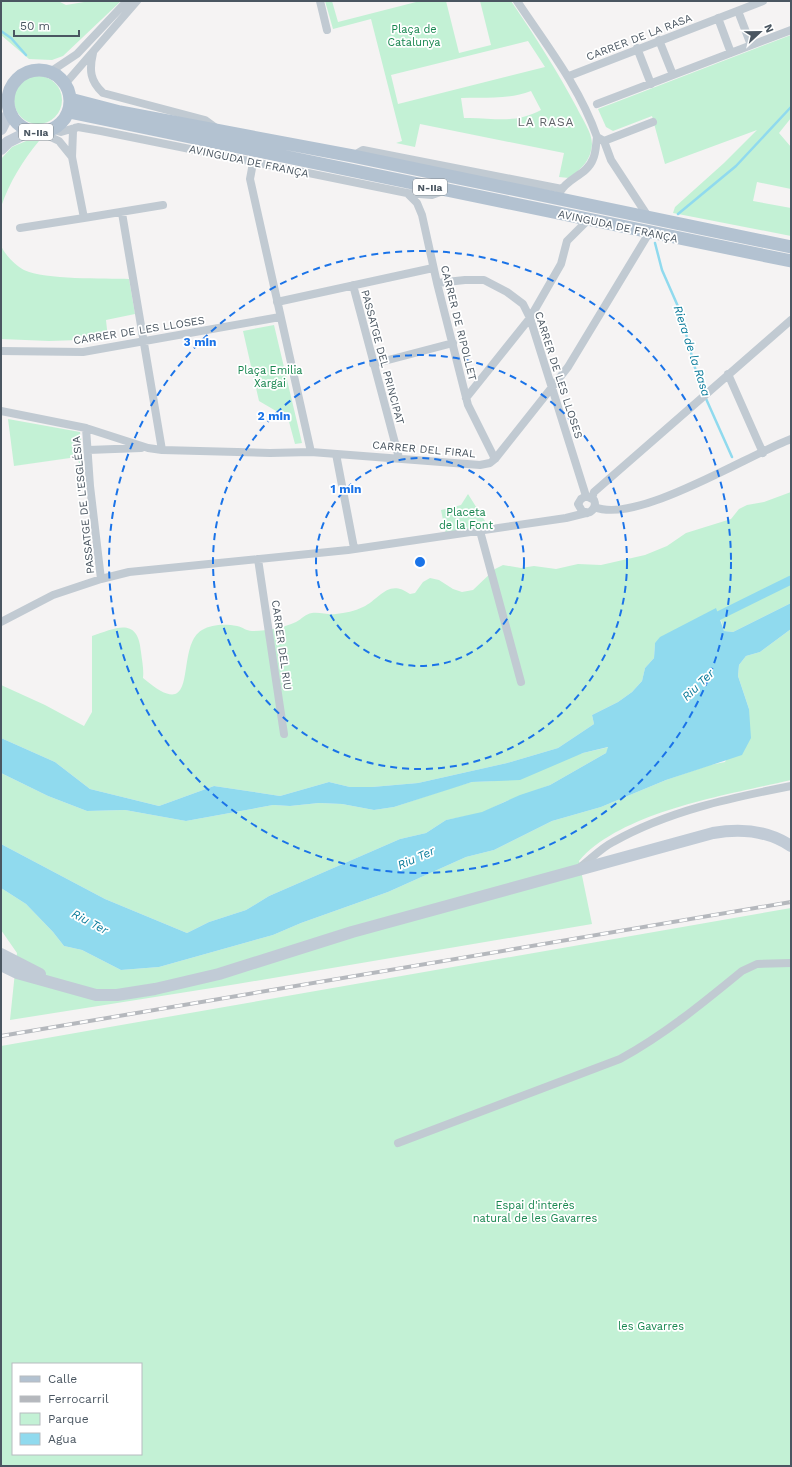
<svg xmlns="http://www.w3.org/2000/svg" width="792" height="1467" font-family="'Work Sans',sans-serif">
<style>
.green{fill:#c3f1d5;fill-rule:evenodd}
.water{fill:#90daee}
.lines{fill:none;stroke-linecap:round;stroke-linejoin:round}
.stream{stroke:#90daee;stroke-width:2.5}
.canal{stroke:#90daee;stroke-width:9}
.street{stroke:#c1cad2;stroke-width:8}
.secondary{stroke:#c1cbd6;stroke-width:12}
.primary{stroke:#b3c2d1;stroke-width:13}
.rail-casing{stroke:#b5b8bd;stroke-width:4}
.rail{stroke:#fff;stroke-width:2.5;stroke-dasharray:8;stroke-linecap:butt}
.ring{fill:none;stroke:#1a73e8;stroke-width:2;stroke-dasharray:7 5}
.labels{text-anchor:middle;stroke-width:3.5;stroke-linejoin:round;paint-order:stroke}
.shield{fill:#fff;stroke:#808990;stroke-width:1}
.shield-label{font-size:10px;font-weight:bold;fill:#4a5661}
.park-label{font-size:11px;fill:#17864f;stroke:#fff}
.street-label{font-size:11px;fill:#4a5661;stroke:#fff}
.neighbourhood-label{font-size:12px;letter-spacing:1px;fill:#5f6368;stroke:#fff}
.water-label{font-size:12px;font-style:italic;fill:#0c7c9b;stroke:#fff}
.centre{fill:#1a73e8;stroke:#fff;stroke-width:2}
.ring-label{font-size:12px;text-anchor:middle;font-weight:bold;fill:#1a73e8;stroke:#fff;stroke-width:3.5;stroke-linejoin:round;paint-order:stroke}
</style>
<rect width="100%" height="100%" fill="#f5f3f3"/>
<!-- green -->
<path class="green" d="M1 1H58L66 5 90 1H121L63 56 52 60 29 59 1 35Z
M325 1H332L338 22 420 1H446L459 53 491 45 480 1H511C535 36 557 71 577 108 582 119 592 132 592 144 591 161 581 169 569 178L559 177 564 153 420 124 415 147 396 143 402 141 371 19 333 29ZM528 41 545 67 398 104 391 75ZM531 91 541 110C513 125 493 117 464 118L461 98C485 97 508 100 531 91Z
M791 35V118L779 133 791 147V189L757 182 753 201 791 208V236L673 213 675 207 724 163 757 130 665 164 652 116 613 131 606 127 598 109Z
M14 100a24 24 0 1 1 48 0a24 24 0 1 1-48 0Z
M26 141H39C23 160 9 183 1 207V159L12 147Z
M1 245C3 253 16 266 24 270 45 280 104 278 129 279L135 314 106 320 108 339 49 341 1 339Z
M274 325 302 443 295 444 288 418 259 401 243 331Z
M8 419 80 432 84 463H79L77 457 14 466Z
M791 492V603L733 632 724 631 721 620 655 643 654 658 645 668 642 681 632 692 618 702 592 715 594 724 558 748 507 763 418 783 372 787H350L329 782 280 796 214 786 159 806 90 789 55 762 1 738V685L45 705 84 726 92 712V636C116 628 138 616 141 652 142 661 144 669 143 678 203 729 173 647 202 630 212 624 226 624 237 626 243 627 246 631 252 631 266 631 283 628 296 622 302 619 305 614 312 613 320 612 328 615 336 614 345 613 355 611 363 607 380 599 388 578 410 594L415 593 423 582 430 578 439 580 453 589 462 592 473 590 495 569 503 565 521 568 534 566 556 569 578 564 601 565 645 555 667 546 686 533 731 519 739 509 747 505 764 502Z
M468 494 490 529 446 535 441 510 461 505Z
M791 629V780C728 795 622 811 579 861L592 924 237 984 10 1020 17 953 1 930V888L26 904 53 932 64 946 82 950 121 970 159 967 273 935 301 923 388 892 466 857 494 850 552 821 601 807 666 780 710 765 725 762 749 709 738 676 739 665 746 656 760 652Z
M609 747 606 753 550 785 504 802 482 813 446 820 426 833 400 839 269 896 246 910 209 922 187 933 105 899 1 844V773L48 796 87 811 125 810 186 821 273 805 290 806 319 803 342 804 374 810 394 807 454 787 472 782 495 781 583 753Z
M791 908V1466H1V1046ZM13 1364H141V1454H13Z"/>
<!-- water -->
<path class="water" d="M791 603V629L760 652 746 656 739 665 738 676 749 709 751 738 742 755 666 780 601 807 552 821 494 850 466 857 388 892 301 923 273 935 159 967 121 970 82 950 64 946 53 932 26 904 1 888V844L105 899 187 933 209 922 246 910 269 896 400 839 426 833 446 820 482 812 520 795 550 785 606 753 608 747 583 753 520 780 472 782 394 807 374 810 342 804 319 803 290 806 273 805 186 821 125 810 87 811 48 796 1 773V738L55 762 90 789 159 806 214 786 280 796 329 782 350 787H372L418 783 507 763 558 748 594 724 592 715 618 702 632 692 642 681 645 668 654 658 655 643 660 637 716 608 724 631 733 632Z"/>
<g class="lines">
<!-- stream -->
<path class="stream" d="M1 31 11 38 26 55
M678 214 736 166 791 107
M655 243 662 270 680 311 699 383 732 457"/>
<!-- canal -->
<path class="canal" d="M710 620 791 580"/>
<!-- street -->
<path class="street" d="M320 1 327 30
M517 1C547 46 579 86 597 137
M738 11 751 45
M718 18 731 53
M659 40 673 75
M637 48 651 84
M93 53C89 70 90 81 103 93L205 120 216 128
M50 72 77 54 127 1
M569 76 763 1
M65 84 137 1
M597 104 791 30
M75 128 73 131 72 157 84 218 163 205
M54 130 61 132 78 127 101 131 407 193 432 195 443 191
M40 132 59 141 72 157
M597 137 604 141 611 160 649 218
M604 141 653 122
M353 156 363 150 562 189
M253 163 250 179 311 452
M560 192C567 178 587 175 593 159 596 153 596 144 597 137
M407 193 417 203 422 215 437 283 468 405 495 459
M122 213 162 450
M20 228 84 218
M437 283 465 280H484L507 292 523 304 530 318 586 496
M353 285 399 458
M277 302 433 268
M1 351 83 352 280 317
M373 364 453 343
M728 374 763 453
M466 398 530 318 561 264 567 241 588 220
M1 411 86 428 148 448 162 450 270 453 311 452 480 465 490 463 495 459 568 367 649 233
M86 428 90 486 101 579
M88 450 141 448
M336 454 354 548
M592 498 594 492 791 320
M595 507C636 525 748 455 791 439
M480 531 521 682
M258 559 284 734
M1 622 53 595 101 579 129 572 348 550 566 518 590 512C595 509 596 505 594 500L586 496 581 499 578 504 582 511 587 513
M579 868C590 860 601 848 613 842 668 811 730 798 791 786
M398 1143 620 1059C664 1035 703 1003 742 971L757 964 791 963"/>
<!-- secondary -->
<path class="secondary" d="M1 129 10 111
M1 149 8 142 30 131
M1 954 40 974
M1 965 17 973 96 995H117L155 989 219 974 352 932 713 833C741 828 767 830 791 846"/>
<!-- primary -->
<path class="primary" d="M8 101a31 31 0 1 1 62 0a31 31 0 1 1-62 0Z
M70 99 120 112 353 156 791 247
M69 112 791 261"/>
<!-- rail casing -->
<g class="rail-casing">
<path id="rail" d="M1 1036 791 902"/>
</g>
<!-- rail -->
<use href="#rail" class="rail"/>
</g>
<!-- distance rings -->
<g class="ring">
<circle cx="420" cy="562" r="104"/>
<circle cx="420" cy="562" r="207"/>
<circle cx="420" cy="562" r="311"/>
</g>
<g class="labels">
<!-- shield labels -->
<g class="shield">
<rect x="19" y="124" width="34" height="16" rx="3"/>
<rect x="413" y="179" width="34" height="16" rx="3"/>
</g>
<g class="shield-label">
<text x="36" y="136">N-IIa</text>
<text x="430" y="191">N-IIa</text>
</g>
<!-- park labels -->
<g class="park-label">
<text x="414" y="33">Plaça de<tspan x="414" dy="13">Catalunya</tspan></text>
<text x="270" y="374">Plaça Emilia<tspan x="270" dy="13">Xargai</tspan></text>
<text x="466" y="516">Placeta<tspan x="466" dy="13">de la Font</tspan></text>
<text x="535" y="1209">Espai d'interès<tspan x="535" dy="13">natural de les Gavarres</tspan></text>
<text x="651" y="1330">les Gavarres</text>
</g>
<!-- street labels -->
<g class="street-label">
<text transform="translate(639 37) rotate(-21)" y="4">CARRER DE LA RASA</text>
<text transform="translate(249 161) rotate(12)" y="4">AVINGUDA DE FRANÇA</text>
<text transform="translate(618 226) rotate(12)" y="4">AVINGUDA DE FRANÇA</text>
<text transform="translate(459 323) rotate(76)" y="4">CARRER DE RIPOLLET</text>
<text transform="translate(139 330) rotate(-9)" y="4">CARRER DE LES LLOSES</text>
<text transform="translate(383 357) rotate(75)" y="4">PASSATGE DEL PRINCIPAT</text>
<text transform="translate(559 375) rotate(72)" y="4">CARRER DE LES LLOSES</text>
<text transform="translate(424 449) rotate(5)" y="4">CARRER DEL FIRAL</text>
<text transform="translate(83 505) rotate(-96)" y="4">PASSATGE DE L'ESGLÉSIA</text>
<text transform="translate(282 645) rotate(82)" y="4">CARRER DEL RIU</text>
</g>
<!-- neighbourhood labels -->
<g class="neighbourhood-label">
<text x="546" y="126">LA RASA</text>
</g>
<!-- water labels -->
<g class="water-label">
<text transform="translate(692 351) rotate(72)" y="4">Riera de la Rasa</text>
<text transform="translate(698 685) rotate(-44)" y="4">Riu Ter</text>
<text transform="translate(416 858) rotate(-24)" y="4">Riu Ter</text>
<text transform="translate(90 922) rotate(28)" y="4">Riu Ter</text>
</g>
</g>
<circle cx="420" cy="562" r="6" class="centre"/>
<g class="ring-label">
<text x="200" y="346">3 min</text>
<text x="274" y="420">2 min</text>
<text x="346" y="493">1 min</text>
</g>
<!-- border -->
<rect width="792" height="1467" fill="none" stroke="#4a5661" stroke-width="4"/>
<!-- legend -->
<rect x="12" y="1363" width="130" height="92" fill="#ffffff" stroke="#b7bbc0"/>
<rect x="20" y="1376" width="20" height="6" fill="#b3c2d1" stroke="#b7bbc0"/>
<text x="48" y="1383" font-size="12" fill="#4a5661">Calle</text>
<rect x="20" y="1396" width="20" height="6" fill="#b5b8bd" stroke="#b7bbc0"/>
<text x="48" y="1403" font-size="12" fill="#4a5661">Ferrocarril</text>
<rect x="20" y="1413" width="20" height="12" fill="#c3f1d5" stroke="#b7bbc0"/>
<text x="48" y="1423" font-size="12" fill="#4a5661">Parque</text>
<rect x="20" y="1433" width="20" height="12" fill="#90daee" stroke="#b7bbc0"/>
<text x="48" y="1443" font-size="12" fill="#4a5661">Agua</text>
<!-- north arrow -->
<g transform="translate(760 32) rotate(68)" stroke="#ffffff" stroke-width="3" paint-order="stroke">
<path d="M0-3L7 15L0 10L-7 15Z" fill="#4a5661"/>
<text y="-6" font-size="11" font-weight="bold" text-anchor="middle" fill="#4a5661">N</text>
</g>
<!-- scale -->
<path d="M14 30v6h65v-6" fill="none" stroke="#4a5661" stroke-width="2"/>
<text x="20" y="30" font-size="12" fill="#4a5661" stroke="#ffffff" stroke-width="3" paint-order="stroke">50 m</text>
</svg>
